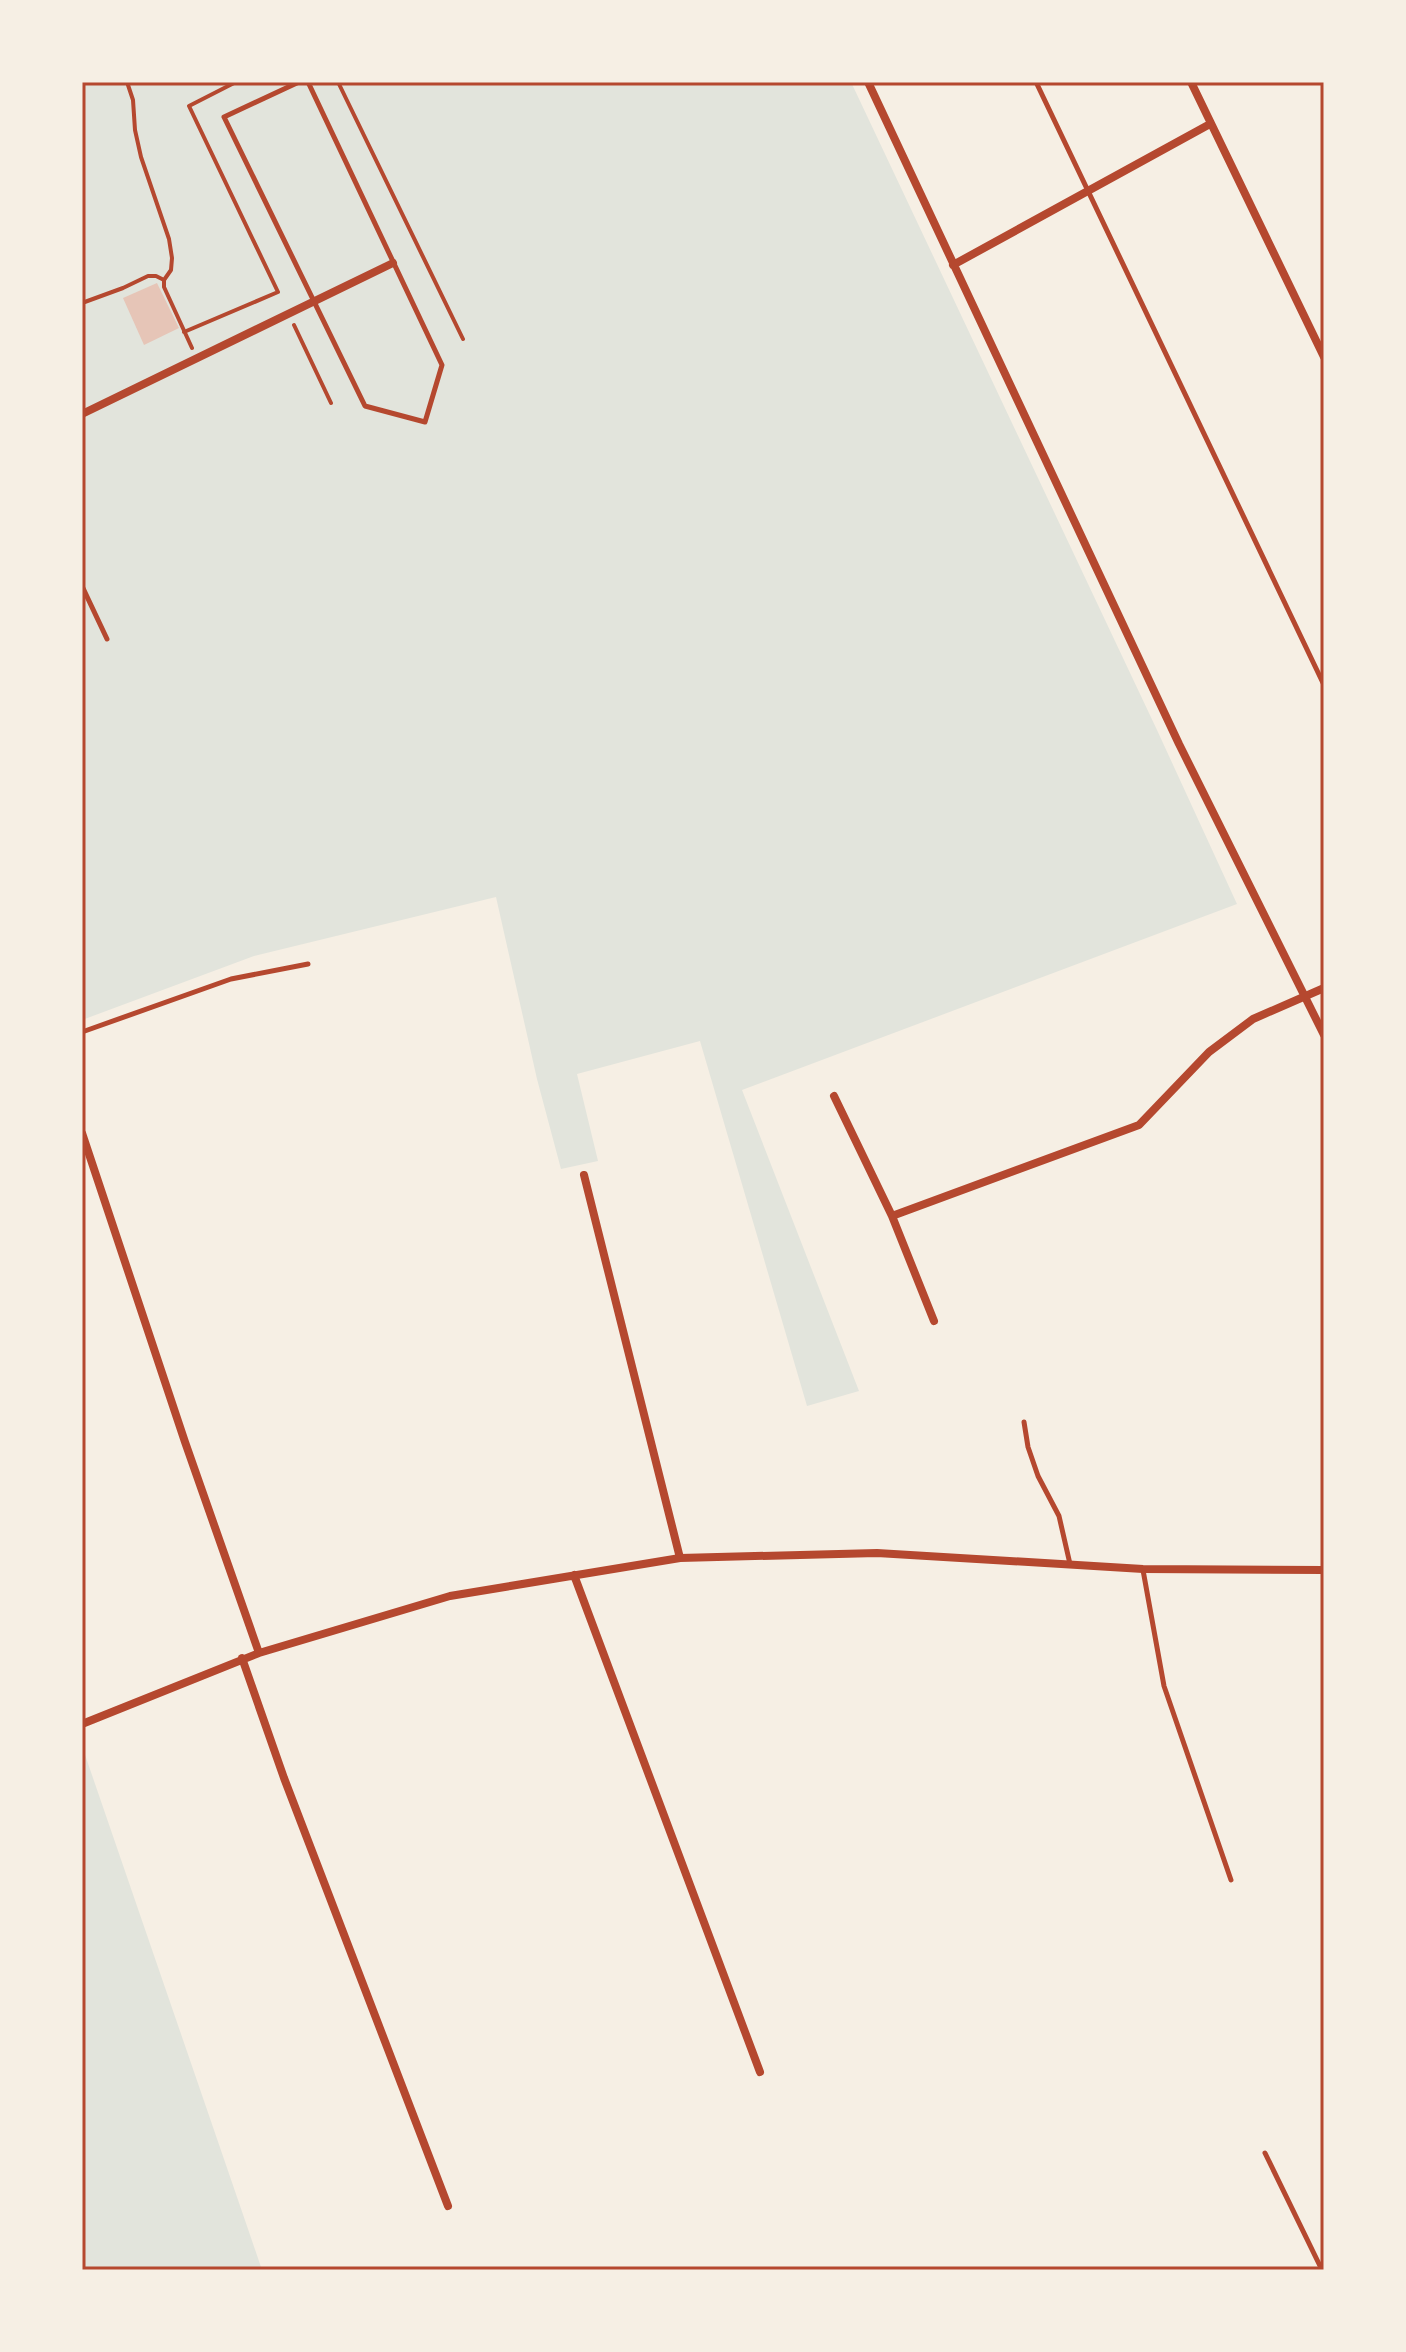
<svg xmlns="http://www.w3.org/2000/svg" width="1406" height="2352" font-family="Commissioner,sans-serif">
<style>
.green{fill:#e2e4dc}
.building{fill:#e6c5b7}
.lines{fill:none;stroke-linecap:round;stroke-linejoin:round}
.path{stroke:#b5482f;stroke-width:4}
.service{stroke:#b5482f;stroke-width:5}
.minor{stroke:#b5482f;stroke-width:8}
.neatline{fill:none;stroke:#b5482f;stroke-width:3}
</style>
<rect width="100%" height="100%" fill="#f6efe4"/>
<!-- green -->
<path class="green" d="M82 82H851L1157 730 1237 904 742 1090 859 1391 807 1406 700 1041 577 1074 598 1161 561 1169 537 1079 496 897 254 956 82 1020Z
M82 1746 248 2229 262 2270H82Z"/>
<!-- building -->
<path class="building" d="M157 283 179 328 144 345 123 298Z"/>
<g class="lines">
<!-- path -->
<path class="path" d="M127 82 133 100 135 130 141 157 169 239 172 258 171 270 164 280
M338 82 463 339
M164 280V287L192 348
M82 303 123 288 148 276H156L164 280
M294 325 331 403
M184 332 278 292 189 106 236 82"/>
<!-- service -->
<path class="service" d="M299 82 224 117 365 406 425 422 442 365 308 82
M1036 82 1324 685
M82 586 107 639
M82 1032 231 979 308 964
M1024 1422 1028 1447 1038 1476 1059 1516 1070 1564
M1143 1570 1164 1686 1231 1880
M1265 2153 1322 2270"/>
<!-- minor -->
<path class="minor" d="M868 82 1179 744 1324 1035
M1191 82 1324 357
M953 265 1210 124
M82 414 393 263
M834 1096 892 1216 934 1321
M82 1133 185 1442 259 1653
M584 1175 680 1558
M892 1216 1139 1125 1209 1052 1253 1019 1324 988
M574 1575 760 2072
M242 1658 284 1778 448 2206
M82 1724 259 1653 450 1596 680 1558 877 1553 1143 1569 1324 1570"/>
</g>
<!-- border -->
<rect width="1406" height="2352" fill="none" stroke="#f6efe4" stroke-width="168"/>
<rect x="84" y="84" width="1238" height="2184" class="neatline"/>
</svg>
